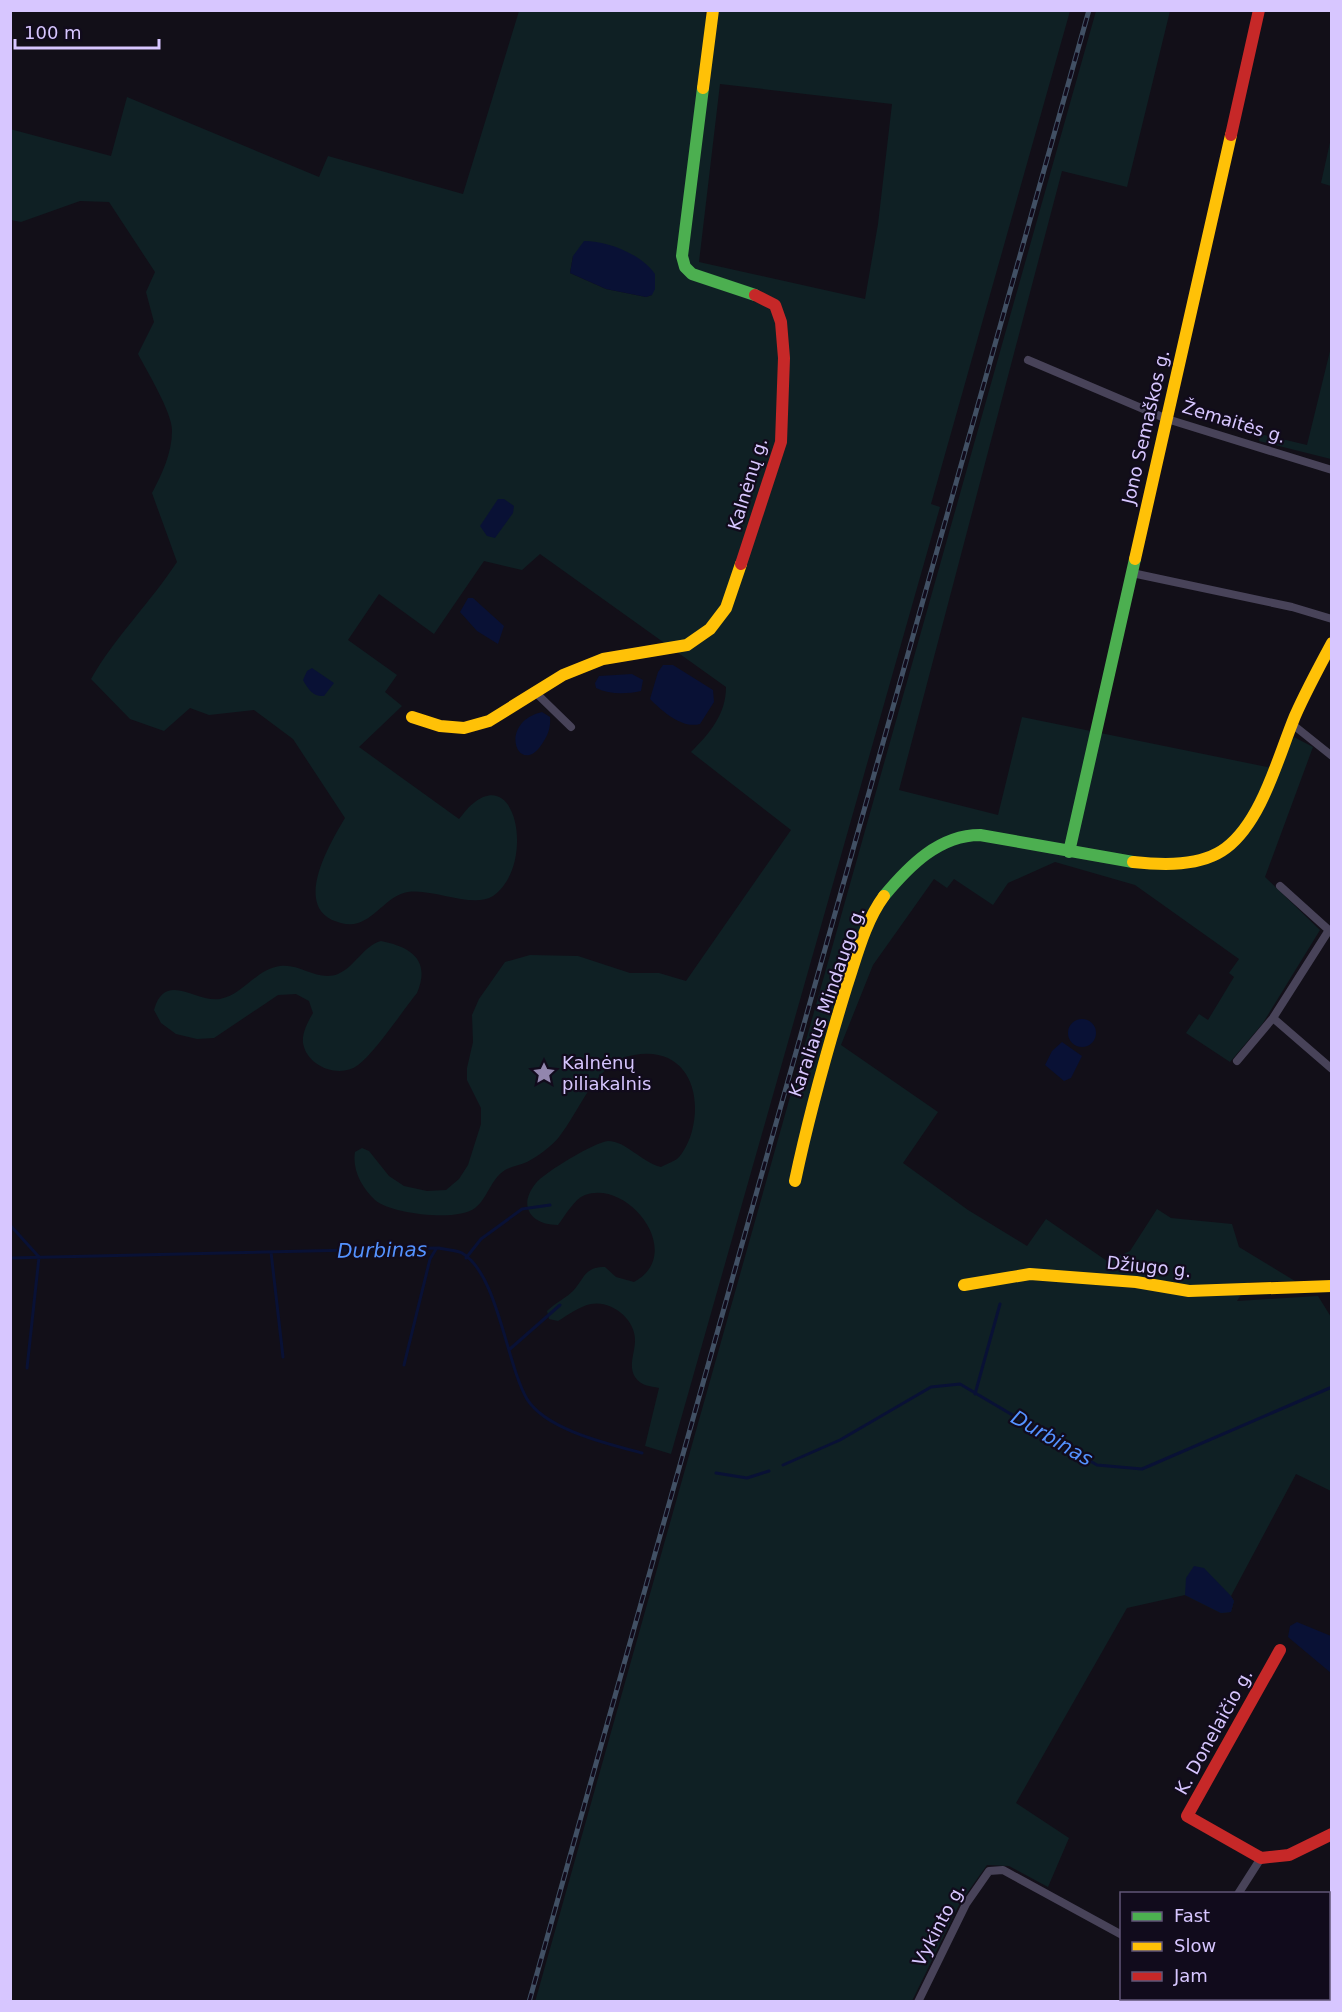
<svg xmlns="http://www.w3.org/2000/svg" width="1342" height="2012" font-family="'DejaVu Sans',sans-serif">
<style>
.green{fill:#0f2024;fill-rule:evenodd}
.water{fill:#091135}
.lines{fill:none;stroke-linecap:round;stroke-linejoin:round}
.stream{stroke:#091135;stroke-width:3}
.street{stroke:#484359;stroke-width:8}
.fast{stroke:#4caf50;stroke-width:12}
.slow{stroke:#ffc107;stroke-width:12}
.jam{stroke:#c62828;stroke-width:12}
.rail-casing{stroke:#415064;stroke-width:5}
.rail{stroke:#110b1c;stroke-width:3;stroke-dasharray:9;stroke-linecap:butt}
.labels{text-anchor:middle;stroke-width:4.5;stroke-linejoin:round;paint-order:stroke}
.street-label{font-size:18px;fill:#d7c6ff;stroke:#110b1c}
.poi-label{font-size:18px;fill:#d7c6ff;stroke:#110b1c;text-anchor:start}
.water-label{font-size:20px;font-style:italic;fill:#5492ff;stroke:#110b1c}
</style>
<rect width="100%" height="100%" fill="#120f18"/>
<!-- green -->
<path class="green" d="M705 10 706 17 716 18 718 10 1070 11 931 504 940 507 671 1454 645 1446 659 1388C650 1386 641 1386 635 1377 628 1366 635 1352 635 1341 636 1320 612 1300 591 1304 580 1306 568 1315 558 1321L549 1319 547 1311C555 1303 566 1298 573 1291 585 1278 584 1267 605 1267L616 1277 634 1282C686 1254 629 1179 585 1195 574 1199 565 1216 558 1225 531 1225 517 1206 536 1183 545 1172 595 1142 608 1141 626 1141 641 1162 661 1167 666 1164 673 1162 677 1159 684 1153 690 1139 692 1131 703 1089 684 1046 634 1055 596 1061 580 1111 559 1137 552 1146 537 1157 527 1162 520 1165 512 1166 505 1170 490 1180 488 1198 475 1208 458 1222 391 1214 375 1200 362 1188 352 1170 355 1152L362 1148 369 1151 389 1176 404 1186 427 1191 446 1190 459 1179 468 1165 481 1124V1108L467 1080V1068L473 1042 472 1015 479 999 505 962 530 955 578 956 630 973H659L686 981 791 830 691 752C710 733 726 714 726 687L540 554 522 570 484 561 434 634 379 594 348 640 397 675 385 692 402 706 359 747 459 819C464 813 469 806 475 802 519 769 534 868 493 896 473 909 433 888 408 892 388 895 377 917 358 923 349 926 340 923 332 920 294 902 332 840 345 818L293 739 254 710 209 715 190 708 164 731 130 719 91 679C115 637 150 603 177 562L152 493C162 474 172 453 172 431 173 414 147 371 138 354L154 322 146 292 155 272 109 202 80 201 21 222 11 220 10 129 111 156 127 97 319 177 328 156 463 194 519 11ZM720 84 892 104 878 224 865 299 699 262ZM573 256 652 295 646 297 606 289 570 273Z
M1096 11H1170L1127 187 1062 171 899 790 998 815 1022 717 1277 769 1294 737 1313 747 1265 877 1320 930 1263 1023 1230 1062 1186 1033 1199 1014 1208 1020 1234 977 1229 973 1239 959 1135 885 1055 862 1008 883 993 905 954 879 947 888 934 879 873 965 841 1045 938 1112 903 1163 968 1210 1027 1246 1046 1219 1107 1261 1130 1251 1157 1209 1171 1218 1232 1224 1239 1247 1295 1281 1249 1282 1237 1301 1318 1296 1331 1317V1491L1296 1474 1231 1596 1234 1601 1231 1612 1221 1613 1185 1595 1127 1608 1016 1803 1069 1838 1048 1887 1009 1866 987 1865 960 1903 912 2001 535 2002Z
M1331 138 1332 186H1331L1321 183Z
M1331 347V459L1259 441 1260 434 1307 445Z
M381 941C411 947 431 960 417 993 404 1009 373 1055 358 1065 340 1079 307 1067 303 1043 302 1032 308 1022 313 1013L309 1001 296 994 278 995 214 1038 197 1039 176 1034 161 1023 154 1010C165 970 196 1003 220 999 243 995 256 969 280 966 300 963 318 982 338 974 356 966 363 946 381 941Z"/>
<!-- water -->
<path class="water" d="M584 241C608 241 641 254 655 274V289L652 295 646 297 606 289 570 273 573 256Z
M498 499H504L514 506 513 513 495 538 487 536 480 526Z
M468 598H473L504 626 498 644 477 631 460 612Z
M663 665H673L713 690 714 702 700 724C682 729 662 711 650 699L658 672Z
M312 668 334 683 324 696C313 697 308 689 303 680L307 671Z
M632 674 643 680 641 691C627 694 610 695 596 688L595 683 599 676Z
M542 712 550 717C551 727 548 735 542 744 519 779 496 723 542 712Z
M1068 1033a14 14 0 1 1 28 0a14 14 0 1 1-28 0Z
M1062 1042 1082 1056 1071 1078 1064 1081 1045 1065 1052 1051Z
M1194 1566 1204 1568 1231 1596 1234 1601 1231 1612 1221 1613 1185 1595 1186 1578Z
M1297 1622 1331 1636V1673L1288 1637 1290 1626Z
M1331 1936V2001H1307L1310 1999 1328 1998 1331 1973 1329 1970 1328 1937Z"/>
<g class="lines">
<!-- stream -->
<path class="stream" d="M10 1225 39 1257 27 1368
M271 1252 283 1357
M10 1258 439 1248C446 1250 456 1250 462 1253 498 1274 506 1363 527 1399 546 1430 609 1444 642 1453
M466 1258 481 1239 522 1209 550 1205
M510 1349 560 1305
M404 1365 430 1259 436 1249
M975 1394 1000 1304
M783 1465 840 1440 931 1387 960 1384 1097 1465 1142 1469 1332 1387
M716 1473 747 1478 769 1471"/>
<!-- street -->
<path class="street" d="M1028 360 1167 419 1332 470
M1132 573 1292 607 1332 619
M534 691 571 727
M1292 724 1332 756
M1280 886 1331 932
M1273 1018 1332 1069
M1237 1061 1273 1018 1329 930
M1238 1894 1261 1858
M918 2002 966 1904 989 1871 1003 1870 1122 1935
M1171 2002 1172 1998"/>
<!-- fast -->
<path class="fast" d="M703 88 682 256 685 267 692 274 755 295
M1069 852 1135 559
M884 896C909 866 939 835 980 835L1133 862"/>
<!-- slow -->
<path class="slow" d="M703 88 713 10
M1135 559 1231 135
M412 717 440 726 464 728 489 721 563 675 603 659 687 645 710 629 726 608 741 564
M1133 862C1162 865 1201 867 1226 848 1262 821 1278 757 1295 716 1306 691 1319 667 1332 643
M795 1181C809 1115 827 1050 847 985 857 955 865 922 884 896
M964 1285 1030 1274 1136 1282 1189 1291 1332 1286"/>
<!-- jam -->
<path class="jam" d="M1231 135 1259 10
M741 564 781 442 784 358 781 322 775 305 755 295
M1280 1650 1187 1816 1261 1858 1289 1855 1332 1834"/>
<!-- rail casing -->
<g class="rail-casing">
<path id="rail" d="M529 2002 1089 10"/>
</g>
<!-- rail -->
<use href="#rail" class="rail"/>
</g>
<!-- icons -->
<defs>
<g id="sight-bare" transform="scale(1.8)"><path d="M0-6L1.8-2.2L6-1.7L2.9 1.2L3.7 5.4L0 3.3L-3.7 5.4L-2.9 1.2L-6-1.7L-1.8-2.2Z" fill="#9286ae" stroke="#110b1c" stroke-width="2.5" paint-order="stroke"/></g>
</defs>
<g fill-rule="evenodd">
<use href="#sight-bare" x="544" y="1073"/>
</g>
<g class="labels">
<!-- street labels -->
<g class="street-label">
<text transform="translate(1234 422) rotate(17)" y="6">Žemaitės g.</text>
<text transform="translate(1146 427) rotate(-77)" y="6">Jono Semaškos g.</text>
<text transform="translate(748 484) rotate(-73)" y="6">Kalnėnų g.</text>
<text transform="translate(827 1002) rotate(-71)" y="6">Karaliaus Mindaugo g.</text>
<text transform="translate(1149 1267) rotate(6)" y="6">Džiugo g.</text>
<text transform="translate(1214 1732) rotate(-61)" y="6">K. Donelaičio g.</text>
<text transform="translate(939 1925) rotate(-62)" y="6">Vykinto g.</text>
</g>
<!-- poi labels -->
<g class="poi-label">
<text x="562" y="1069">Kalnėnų<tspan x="562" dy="21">piliakalnis</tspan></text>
</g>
<!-- water labels -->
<g class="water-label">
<text transform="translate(382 1250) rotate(-1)" y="7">Durbinas</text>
<text transform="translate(1052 1438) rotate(30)" y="7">Durbinas</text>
</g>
</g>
<!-- border -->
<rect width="1342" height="2012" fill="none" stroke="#d7c6ff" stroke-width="24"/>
<!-- legend -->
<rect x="1120" y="1892" width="210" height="108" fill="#110b1c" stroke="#605677" stroke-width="1.5"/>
<rect x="1132" y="1912" width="30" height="9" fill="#4caf50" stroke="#605677" stroke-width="1.5"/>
<text x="1174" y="1922" font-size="18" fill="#d7c6ff">Fast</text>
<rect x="1132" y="1942" width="30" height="9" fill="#ffc107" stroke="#605677" stroke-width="1.5"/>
<text x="1174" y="1952" font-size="18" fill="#d7c6ff">Slow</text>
<rect x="1132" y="1972" width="30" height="9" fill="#c62828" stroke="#605677" stroke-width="1.5"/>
<text x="1174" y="1982" font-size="18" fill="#d7c6ff">Jam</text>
<!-- scale -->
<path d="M15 39v9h144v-9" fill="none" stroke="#d7c6ff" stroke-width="3"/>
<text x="24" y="39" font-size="18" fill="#d7c6ff" stroke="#110b1c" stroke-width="4.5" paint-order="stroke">100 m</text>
</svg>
